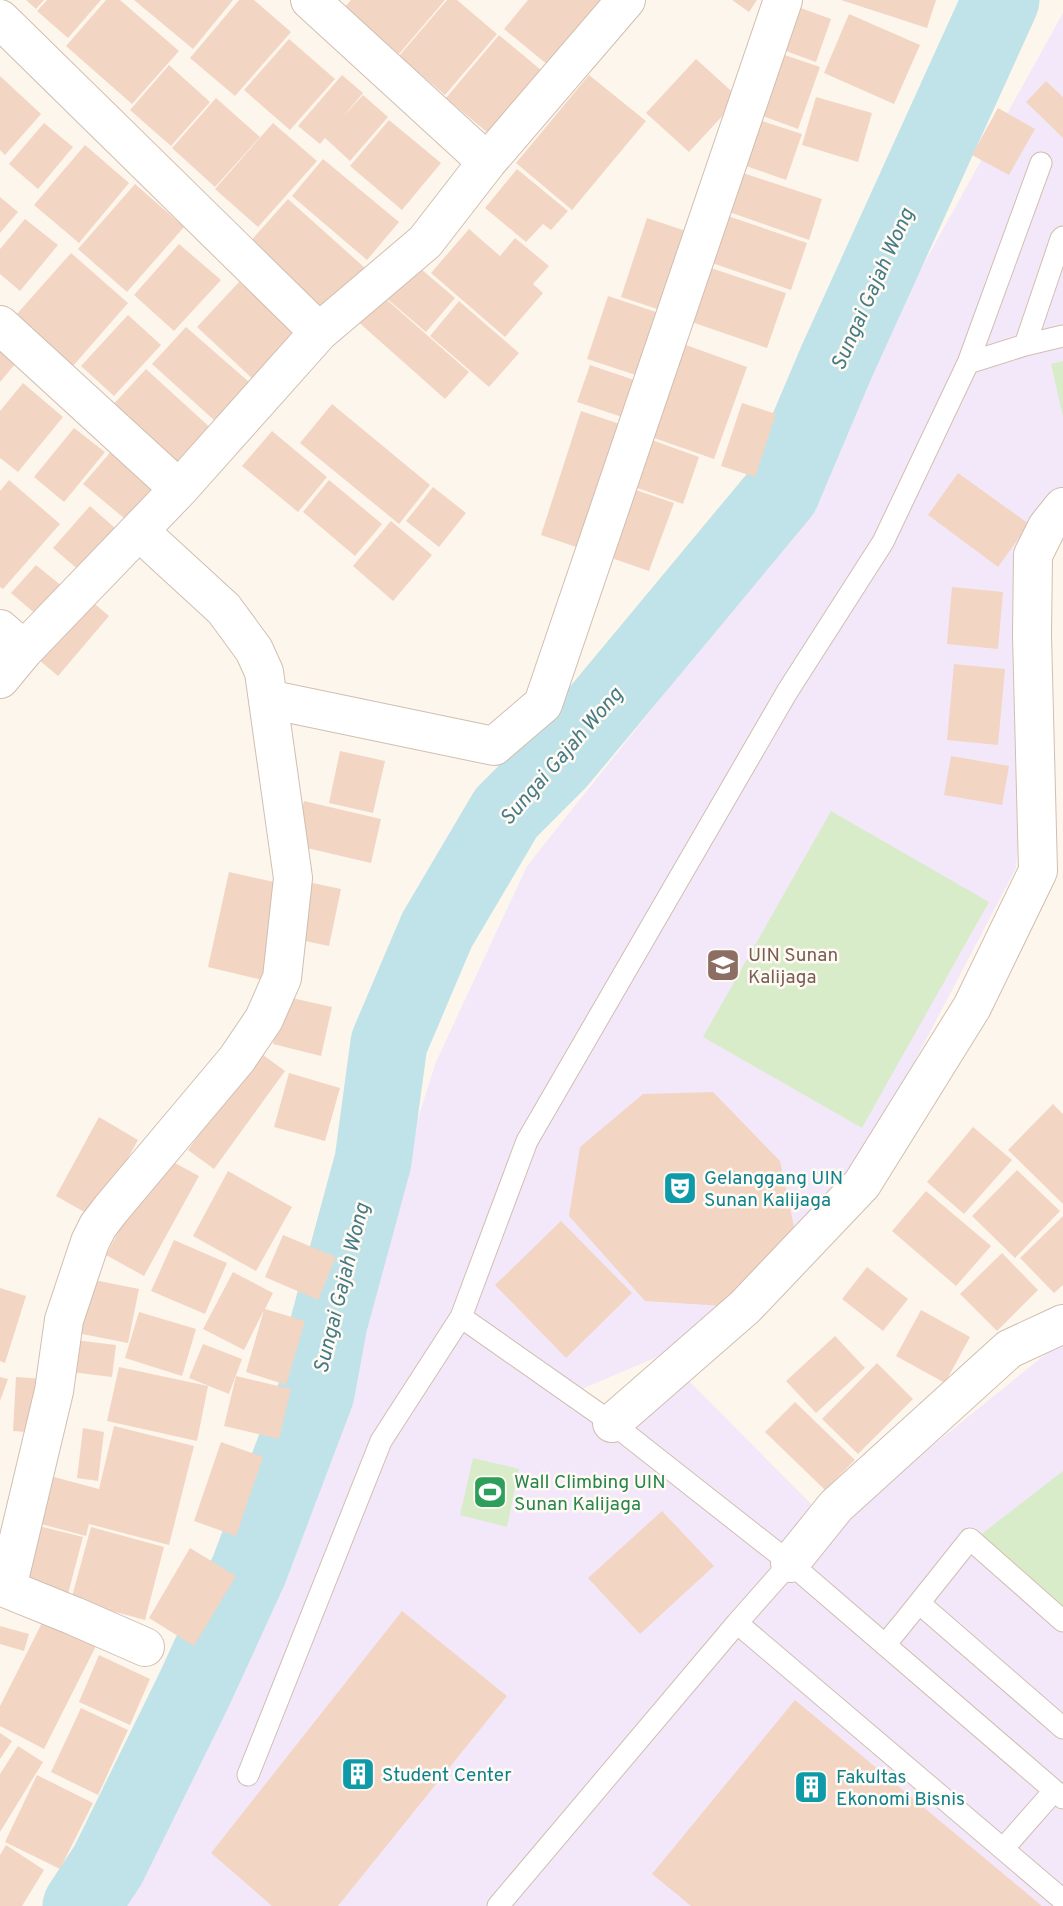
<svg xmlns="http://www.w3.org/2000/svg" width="1063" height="1906" font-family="Overpass,sans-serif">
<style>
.education{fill:#f3e8fa}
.green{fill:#d8ecc9}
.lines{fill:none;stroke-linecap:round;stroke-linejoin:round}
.river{stroke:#bfe3e8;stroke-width:77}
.building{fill:#f3d5c3}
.lane-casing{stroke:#d1beb0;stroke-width:23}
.street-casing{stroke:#d1beb0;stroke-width:40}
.lane{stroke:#fff;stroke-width:21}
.street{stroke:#fff;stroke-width:38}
.labels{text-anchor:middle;stroke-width:5;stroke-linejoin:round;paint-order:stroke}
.education-label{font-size:19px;fill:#785e54;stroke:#fffaf3;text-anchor:start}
.culture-label{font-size:19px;fill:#0d838f;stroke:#fffaf3;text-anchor:start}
.leisure-label{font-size:19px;fill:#27864d;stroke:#fffaf3;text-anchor:start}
.water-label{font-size:21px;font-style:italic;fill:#437c86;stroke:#fffaf3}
</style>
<rect width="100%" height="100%" fill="#fdf6ec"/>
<!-- education -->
<path class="education" d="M1063 13V510L1041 520 1016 868 863 1160 741 1297 657 1357 582 1389 618 1422 683 1375 833 1526 1063 1340V1906H92L173 1780 279 1552 436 1062 527 866 734 606Z"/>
<!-- green -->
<path class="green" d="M1063 361V417L1051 364Z
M831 811 989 902 862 1128 703 1037Z
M473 1458 519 1469 507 1527 460 1515Z
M1063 1471V1612L979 1536Z"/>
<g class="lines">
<!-- river -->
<path class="river" d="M81 1906 108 1865 194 1690 249 1570 316 1393 329 1323 373 1161 389 1043 437 930 506 813 559 760 781 493 836 363 1001 0"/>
</g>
<!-- building -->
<path class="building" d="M26 0H44L36 9Z
M47 0H101L68 38 37 11Z
M106 0H120L179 51 132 104 66 46Z
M134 0H233L193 49Z
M239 0H254L291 32 235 96 190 58Z
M351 0H445L399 54 344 8Z
M447 0H457L497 34 445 95 399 56Z
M528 0H613L554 70 504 29Z
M732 0H757L749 12Z
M841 0H936L927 28Z
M787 3 831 19 816 62 772 46Z
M849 14 920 45 894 104 824 73Z
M499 35 541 70 488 133 446 98Z
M289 39 335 79 290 130 244 90Z
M770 50 820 67 798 129 749 111Z
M696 59 739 98 689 152 646 113Z
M169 65 210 102 171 146 130 110Z
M342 75 363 93 341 119 363 95 388 117 350 161 325 138 320 144 298 126Z
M589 75 646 121 572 210 516 163Z
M0 76 41 114 5 155 0 150Z
M1046 81 1063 97V138L1026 102Z
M816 97 872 113 858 162 802 145Z
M216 98 260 137 215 187 172 148Z
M998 108 1035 129 1009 175 972 155Z
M747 116 802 134 786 180 732 161Z
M389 120 441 163 402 210 350 166Z
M44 123 73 147 38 189 9 164Z
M273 123 317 161 258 227 215 189Z
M85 145 129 183 79 243 34 205Z
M323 159 399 222 367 260 292 196Z
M517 169 568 211 551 230 543 224 526 242 485 208Z
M731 169 822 199 809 240 718 208Z
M135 184 184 227 127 292 78 249Z
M0 197 18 212 0 233Z
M288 199 365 268 327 312 249 243Z
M719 213 807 243 791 290 703 260Z
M647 218 698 235 672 314 621 297Z
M25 219 58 245 20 291 0 274V249Z
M469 229 500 256 515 238 549 266 533 284 543 293 505 337 431 273Z
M179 244 221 280 174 331 134 295Z
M71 253 128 303 73 366 16 315Z
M414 263 455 298 426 332 385 297Z
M702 265 786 293 767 348 683 319Z
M239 282 298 335 255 381 197 327Z
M378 292 469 372 445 399 355 319Z
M608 296 656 312 649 334 651 380 587 359Z
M459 301 519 353 489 387 430 336Z
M128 315 161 345 114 396 81 366Z
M186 327 249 382 214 420 152 364Z
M672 340 747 367 714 459 640 433Z
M0 350 16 363 0 382Z
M590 365 649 385 637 422 577 402Z
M146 369 215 432 180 473 109 409Z
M23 383 63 417 18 472 0 458V411Z
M742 403 776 414 755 477 721 466Z
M332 404 430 485 399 524 300 443Z
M581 411 632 428 591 552 541 535Z
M74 428 105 452 64 502 34 477Z
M272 431 327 477 298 512 242 466Z
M638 435 699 457 683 504 623 483Z
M114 448 166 491 136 528 83 484Z
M958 473 1029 524 998 567 928 515Z
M9 480 60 524 3 589 0 587V491Z
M329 480 382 524 355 556 303 512Z
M624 486 674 503 649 571 600 554Z
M433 487 466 513 439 547 406 521Z
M90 506 123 535 87 577 53 548Z
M391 521 432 555 393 601 353 566Z
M36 565 63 587 38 616 11 593Z
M952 587 1003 592 998 649 947 644Z
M83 594 109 616 58 676 32 654Z
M954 664 1005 669 998 745 947 740Z
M340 751 385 761 373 813 329 803Z
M951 756 1009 766 1002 805 944 795Z
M304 801 381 819 371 863 294 845Z
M229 872 287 885 267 981 208 967Z
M303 881 341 889 329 946 291 938Z
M283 996 332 1007 321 1056 273 1044Z
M259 1052 285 1071 214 1169 188 1150Z
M289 1073 340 1088 325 1141 274 1127Z
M713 1092 780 1161 795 1231 723 1306 645 1301 569 1216 580 1147 643 1094Z
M1053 1104 1063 1114V1204L1008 1150Z
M99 1117 138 1140 95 1218 56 1196Z
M973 1127 1012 1160 964 1214 927 1182Z
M160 1155 199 1176 144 1276 106 1255Z
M1017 1170 1060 1211 1015 1258 972 1216Z
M228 1171 292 1207 256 1271 193 1236Z
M926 1191 991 1246 956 1286 892 1231Z
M1063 1216V1285L1054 1293 1020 1258Z
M561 1221 632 1293 566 1358 495 1285Z
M283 1235 336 1257 318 1300 265 1277Z
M174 1240 227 1263 205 1314 151 1291Z
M1002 1253 1038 1290 997 1331 960 1294Z
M867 1267 908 1299 883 1331 842 1299Z
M233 1272 273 1293 265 1309 305 1321 286 1385 246 1372 264 1310 244 1350 203 1329Z
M84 1278 139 1289 128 1343 72 1332Z
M0 1288 26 1296 5 1363 0 1361Z
M921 1310 970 1337 945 1383 896 1356Z
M139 1312 196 1329 182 1376 125 1358Z
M835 1336 865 1368 816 1413 786 1381Z
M75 1340 116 1345 112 1377 71 1372Z
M203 1344 242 1359 229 1394 189 1378Z
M877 1363 913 1399 858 1454 822 1419Z
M119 1367 208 1386 197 1441 107 1421Z
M236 1376 291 1389 279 1439 224 1426Z
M0 1377 8 1379 0 1401Z
M16 1377 45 1379 41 1433 13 1431Z
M795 1402 855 1460 825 1490 765 1432Z
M114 1426 194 1446 169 1545 89 1524 86 1536 26 1520 39 1473 99 1489Z
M83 1428 104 1432 98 1481 77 1478Z
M221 1442 263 1457 236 1536 194 1521Z
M662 1511 714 1566 640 1634 588 1578Z
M35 1525 83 1537 68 1594 20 1582Z
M91 1527 164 1547 145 1620 71 1600Z
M190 1548 236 1576 194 1646 149 1618Z
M402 1611 507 1696 338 1906H272L211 1853Z
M47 1613 99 1640 44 1749 0 1726V1706Z
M0 1626 29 1634 24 1651 0 1644Z
M99 1655 150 1679 130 1725 79 1702Z
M795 1700 1042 1906H691L652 1874Z
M81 1708 128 1730 98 1795 51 1772Z
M0 1733 12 1741 0 1759Z
M18 1746 43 1762 0 1832V1774Z
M37 1775 93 1803 60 1869 5 1842Z
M6 1845 44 1870 22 1906H0V1855Z"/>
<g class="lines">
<!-- lane casing -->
<g class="lane-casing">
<path id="lane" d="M1025 345 1061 239 1063 237
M968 363 1025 345 1063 336
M461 1317 612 1423 790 1563 1063 1798
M919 1603 970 1539 1063 1621
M737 1623 1063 1900
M885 1645 919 1603 1063 1728
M248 1775 381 1441 461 1317 527 1141 787 692 883 542 968 363 1041 163
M1003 1849 1054 1791
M498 1906 737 1623 790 1563"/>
</g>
<!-- street casing -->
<g class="street-casing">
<path id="street" d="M310 0 487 162
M0 19 319 332
M0 325 179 489
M0 629 24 650
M0 679 24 650 179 489 319 332 425 242 487 162 626 0
M268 699 494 746 543 704 783 0
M612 1423 745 1307 862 1184 972 1007 1038 871 1032 635 1033 555 1047 527 1063 507
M790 1563 836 1506 1009 1349 1063 1324
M0 1586 74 1616 145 1647
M7 1588 54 1391 64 1320 90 1242 98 1226 111 1209 237 1059 264 1019 282 978 293 878 264 672 254 650 224 609 139 531"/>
</g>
<!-- lane -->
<use href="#lane" class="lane"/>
<!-- street -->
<use href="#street" class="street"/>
</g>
<!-- icons -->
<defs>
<g id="university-square" transform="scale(1.75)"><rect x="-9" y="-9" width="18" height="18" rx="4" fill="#8d6e63" stroke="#fffaf3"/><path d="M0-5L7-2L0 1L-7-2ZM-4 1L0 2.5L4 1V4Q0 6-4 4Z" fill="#fff"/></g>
<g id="theatre-square" transform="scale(1.75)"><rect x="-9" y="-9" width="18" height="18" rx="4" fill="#0f9aa8" stroke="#fffaf3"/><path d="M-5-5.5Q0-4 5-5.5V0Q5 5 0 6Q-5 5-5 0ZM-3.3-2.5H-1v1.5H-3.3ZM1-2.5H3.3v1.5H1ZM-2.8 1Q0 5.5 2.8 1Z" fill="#fff"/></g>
<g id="stadium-square" transform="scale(1.75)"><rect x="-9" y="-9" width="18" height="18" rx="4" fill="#2e9e5b" stroke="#fffaf3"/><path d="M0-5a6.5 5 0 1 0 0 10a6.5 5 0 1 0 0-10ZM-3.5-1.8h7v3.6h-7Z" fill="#fff"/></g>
<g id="building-square" transform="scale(1.75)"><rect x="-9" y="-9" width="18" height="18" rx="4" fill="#0f9aa8" stroke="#fffaf3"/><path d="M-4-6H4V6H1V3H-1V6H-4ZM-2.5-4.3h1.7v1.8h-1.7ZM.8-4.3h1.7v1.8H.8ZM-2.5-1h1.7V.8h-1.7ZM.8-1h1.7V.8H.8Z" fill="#fff"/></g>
</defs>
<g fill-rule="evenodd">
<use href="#university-square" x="723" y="965"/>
<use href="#theatre-square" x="680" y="1188"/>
<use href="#stadium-square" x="490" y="1492"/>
<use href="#building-square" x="358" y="1774"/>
<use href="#building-square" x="811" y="1787"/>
</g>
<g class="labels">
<!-- education labels -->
<g class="education-label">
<text x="748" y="961">UIN Sunan<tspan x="748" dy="22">Kalijaga</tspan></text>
</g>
<!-- culture labels -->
<g class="culture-label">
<text x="704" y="1184">Gelanggang UIN<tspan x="704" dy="22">Sunan Kalijaga</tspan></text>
<text x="382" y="1781">Student Center</text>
<text x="836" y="1783">Fakultas<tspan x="836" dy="22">Ekonomi Bisnis</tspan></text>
</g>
<!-- leisure labels -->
<g class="leisure-label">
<text x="514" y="1488">Wall Climbing UIN<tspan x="514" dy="22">Sunan Kalijaga</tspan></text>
</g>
<!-- water labels -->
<g class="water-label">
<text transform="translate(872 289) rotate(-66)" y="7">Sungai Gajah Wong</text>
<text transform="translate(561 756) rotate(-49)" y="7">Sungai Gajah Wong</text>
<text transform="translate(341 1288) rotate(-76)" y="7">Sungai Gajah Wong</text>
</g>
</g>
</svg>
